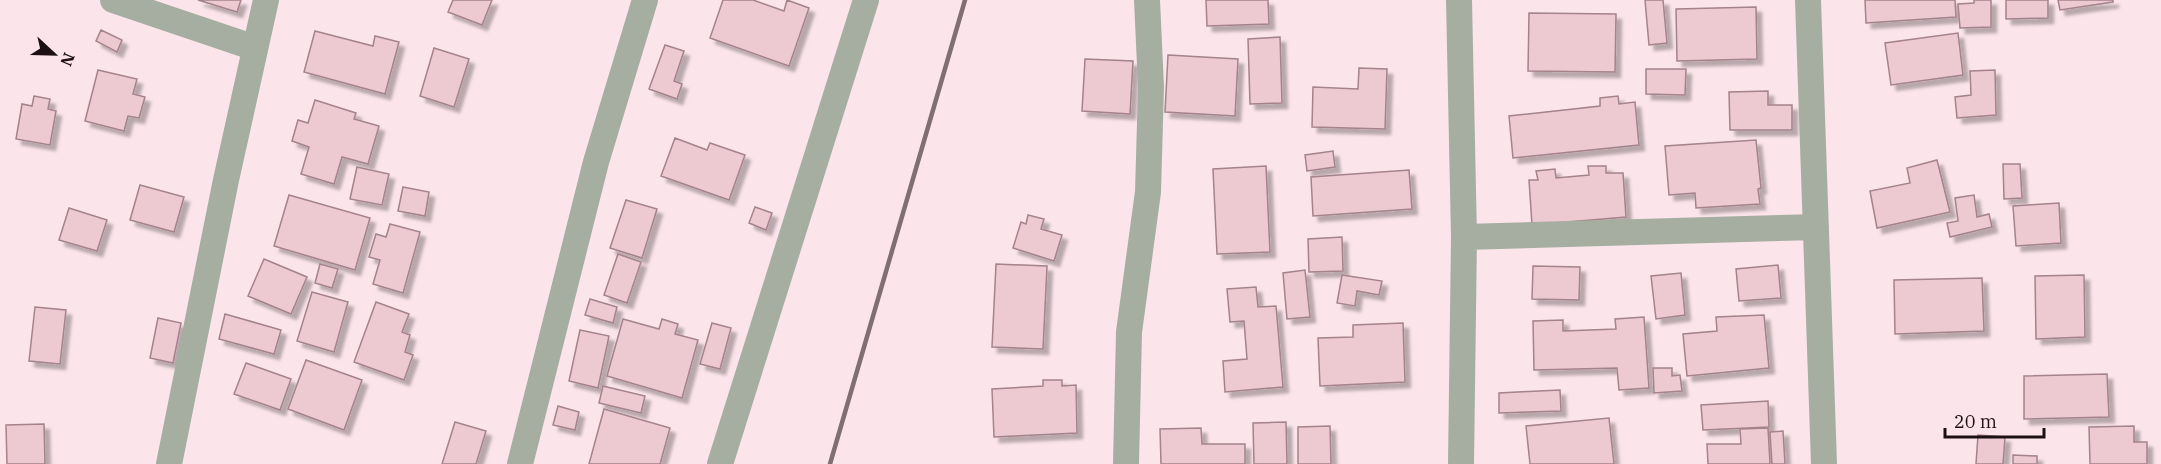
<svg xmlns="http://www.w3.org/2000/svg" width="2161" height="464" font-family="'IBM Plex Serif',serif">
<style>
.building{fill:#edc9d2;stroke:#a4838c;stroke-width:1.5;filter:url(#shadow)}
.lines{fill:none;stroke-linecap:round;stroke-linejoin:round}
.minor{stroke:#a6aea2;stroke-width:26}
.rail{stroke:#7f6e73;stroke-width:4.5}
</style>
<defs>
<filter id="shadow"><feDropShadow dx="5.5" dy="5.5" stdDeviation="1.5" flood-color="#0004"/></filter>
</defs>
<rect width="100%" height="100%" fill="#fbe5eb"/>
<!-- building -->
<path class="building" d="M198 0H241L237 12Z
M453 0H492L482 25 448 12Z
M723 0H753L784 11 787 0 809 8 789 66 710 38Z
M1206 0H1268L1269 24 1207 26Z
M1645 0H1663L1667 43 1649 45Z
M1865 0H1955L1956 17 1866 23Z
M1974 0H1991V27L1960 28 1958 4 1974 3Z
M2006 0H2048V18L2006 19Z
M2058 0H2113V2L2060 10Z
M1756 7 1757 59 1677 61 1676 9Z
M1529 13 1616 14 1615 72 1528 71Z
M101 30 122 40 117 52 96 41Z
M315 31 373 46 375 36 399 42 385 94 304 72Z
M1958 33 1963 75 1891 85 1885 43Z
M1280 37 1282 103 1250 104 1248 39Z
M665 45 684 51 674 81 682 84 677 99 649 89Z
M434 48 469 59 454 107 420 96Z
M1168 55 1238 59 1235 116 1165 112Z
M1085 59 1133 61 1130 114 1082 111Z
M1359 68 1387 69 1385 129 1312 127 1313 87 1358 89Z
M1646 69H1686L1685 95 1646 94Z
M98 70 137 79 133 94 145 97 139 118 128 116 124 131 85 121Z
M1995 70 1996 115 1957 118 1955 97 1971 95 1970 71Z
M1768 91V105H1792V130H1730L1729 92Z
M34 96 50 99 48 109 56 111 50 145 16 139 22 104 32 106Z
M1618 96 1619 104 1635 102 1639 145 1513 158 1509 116 1600 106V98Z
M315 100 356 113 354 119 379 126 368 164 342 157 334 184 301 174 309 147 292 141 298 120 308 123Z
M675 138 707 150 710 143 745 155 729 200 661 176Z
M1756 140 1761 188 1758 189 1760 204 1696 208 1695 193 1669 195 1665 146Z
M1333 151 1335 167 1307 171 1305 155Z
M1937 160 1950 212 1877 228 1870 191 1910 183 1907 168Z
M2003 164H2020L2022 198 2004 199Z
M1266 166 1270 252 1217 254 1213 169Z
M1588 166H1606V173H1623L1626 217 1532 225 1529 180H1538L1536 171 1555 169 1556 178 1589 175Z
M357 167 389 174 382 205 350 199Z
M1409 170 1412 209 1313 216 1311 177Z
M140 185 184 197 174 232 130 220Z
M403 187 429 192 425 216 398 211Z
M289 195 370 218 355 270 274 246Z
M1974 195 1977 217 1989 214 1992 227 1950 237 1947 223 1958 221 1955 198Z
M626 200 657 209 642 258 610 248Z
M2059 203 2061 243 2016 246 2013 206Z
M755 207 772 213 766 230 749 223Z
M69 208 107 220 97 251 59 240Z
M1028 215 1044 219 1041 229 1062 235 1054 261 1013 248 1021 222 1026 224Z
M390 224 420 232 403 293 373 284 380 260 369 257 376 234 386 237Z
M1342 237 1343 271 1309 272 1308 239Z
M618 254 641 262 627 303 604 295Z
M264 259 307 277 291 314 248 296Z
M320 264 338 269 332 288 315 283Z
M996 264 1047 266 1043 349 992 347Z
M1778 265 1781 298 1739 301 1736 269Z
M1533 266 1580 267 1579 300 1532 299Z
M1305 270 1310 317 1287 319 1283 273Z
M1681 273 1685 315 1656 319 1651 276Z
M1342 275 1382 281 1379 295 1357 291 1355 306 1337 303Z
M2084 275 2085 337 2036 339 2035 276Z
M1982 278 1984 331 1895 334 1894 280Z
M1256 287 1258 307 1276 306 1283 387 1225 392 1223 361 1247 359 1244 321 1230 322 1227 289Z
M312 292 348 302 334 352 297 341Z
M590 299 617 307 613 323 585 315Z
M376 302 409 314 402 332 410 335 405 352 413 355 404 380 354 362Z
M35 307 66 310 60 364 29 361Z
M225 314 281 330 274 354 219 339Z
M1764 315 1769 368 1687 376 1683 334 1717 331 1716 317Z
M1644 317 1649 388 1619 390 1617 368 1534 370 1533 321 1563 320V331L1616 329 1615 319Z
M158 318 181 323 173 363 150 358Z
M623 319 659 329 662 319 678 324 675 334 698 340 682 398 607 376Z
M712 323 731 328 720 369 700 364Z
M1403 323 1405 382 1320 386 1318 338 1353 337V325Z
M580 330 609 336 598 388 569 381Z
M306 360 362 380 344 430 288 409Z
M246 363 291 379 280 410 234 394Z
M1653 368H1672V376L1680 375 1682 391 1654 393Z
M2107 374 2109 417 2024 419V376Z
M1043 380H1062V386L1076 385 1077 433 994 437 992 389 1043 386Z
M603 386 645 396 641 413 599 403Z
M1560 390 1561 411 1499 413V393Z
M1768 401 1769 427 1703 430 1701 405Z
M558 406 579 412 575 430 553 425Z
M604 409 670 428 660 464H589Z
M1609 418 1614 464H1530L1526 426Z
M455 422 486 431 476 464H442Z
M1286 422 1287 464H1254L1253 423Z
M44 424 45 464H7L6 425Z
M1330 426 1331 464H1298V427Z
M2134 426V442H2147V464H2090L2089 427Z
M1201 428 1202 444H1245V464H1161L1160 429Z
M1768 428 1770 464H1708L1707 444H1741L1740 429Z
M1783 431 1785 464H1772L1770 432Z
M1978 435 2005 437 2003 464H1976Z
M2013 455 2037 456V464H2013Z"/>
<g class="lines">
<!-- minor -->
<path class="minor" d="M113 0 255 48
M1459 0 1464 237 1461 464
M1808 0 1824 464
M1464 237 1816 227
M169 464 226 180 266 0
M520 464 596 162 645 0
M720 464 866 0
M1126 464 1129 332 1148 192 1151 87 1147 0"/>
<!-- rail -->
<path class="rail" d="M830 464 965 0"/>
</g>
<!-- north arrow -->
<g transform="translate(54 54) rotate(112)" stroke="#fbe5eb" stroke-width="4.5" paint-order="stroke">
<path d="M0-4.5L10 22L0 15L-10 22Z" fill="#1d1014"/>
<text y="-9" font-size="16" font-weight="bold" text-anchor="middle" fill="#1d1014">N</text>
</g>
<!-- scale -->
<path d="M1945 428v9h99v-9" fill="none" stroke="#1d1014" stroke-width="3"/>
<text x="1954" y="428" font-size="18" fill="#1d1014" stroke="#fbe5eb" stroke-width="4.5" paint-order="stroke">20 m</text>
</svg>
